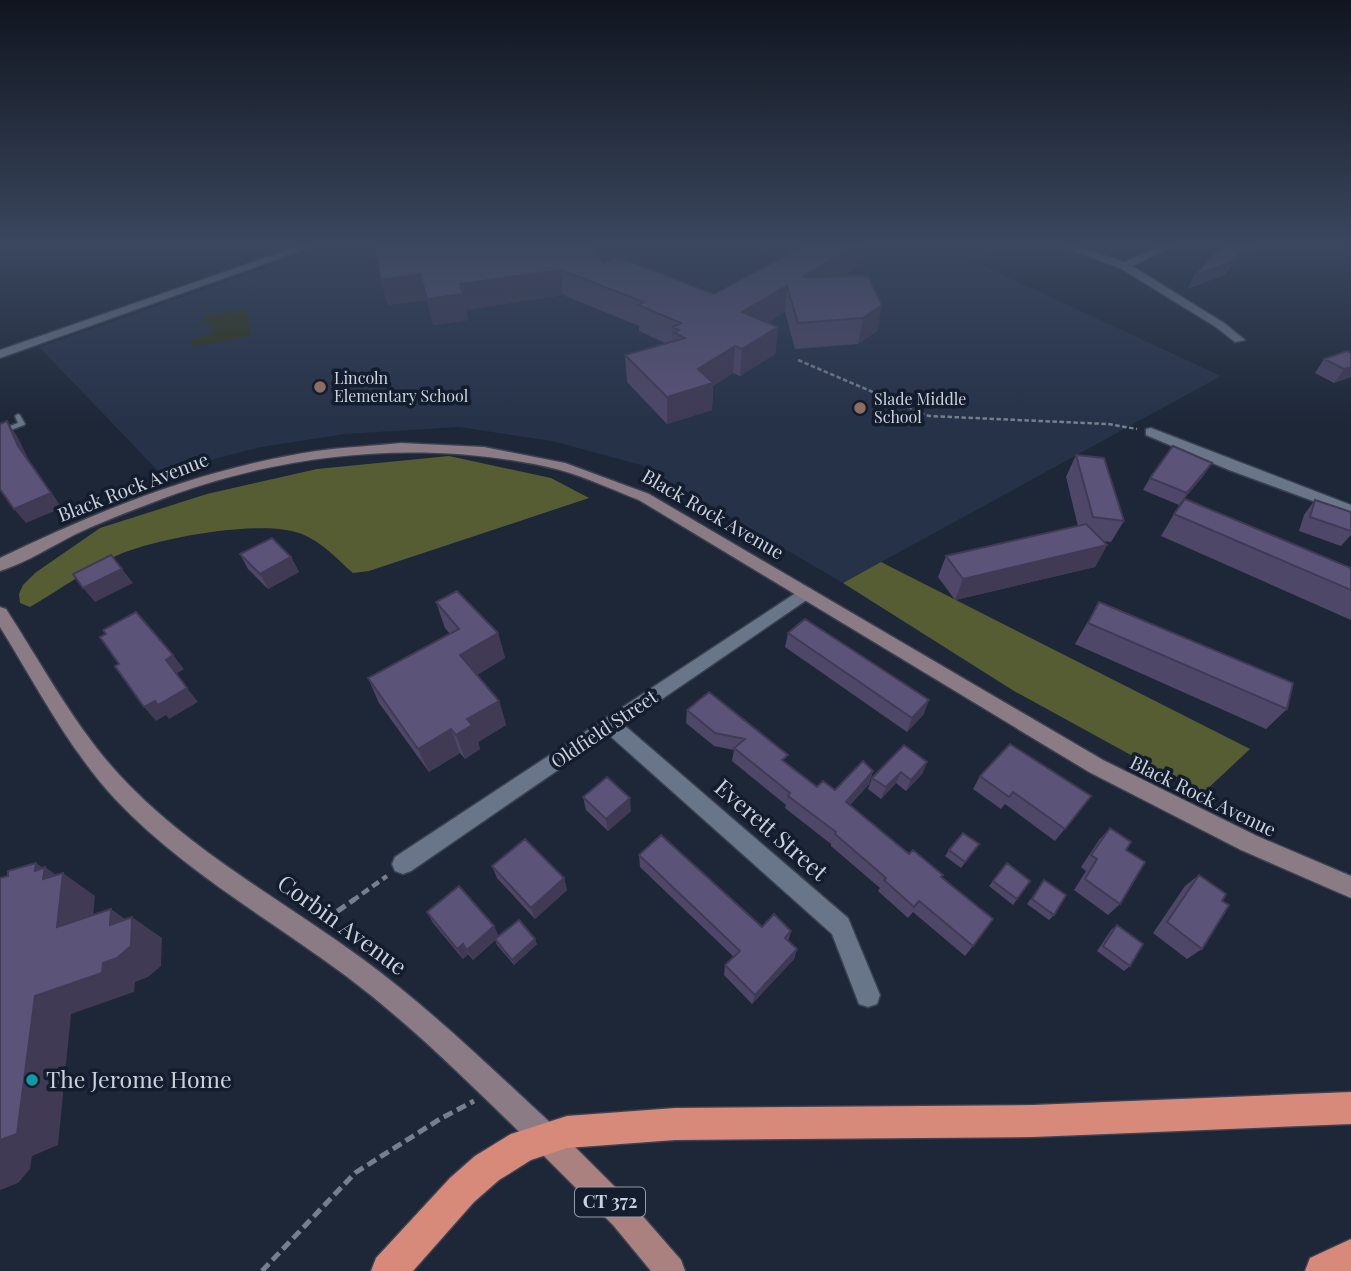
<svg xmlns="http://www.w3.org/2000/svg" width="1351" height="1271" font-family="'Playfair Display',serif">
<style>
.built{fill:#253248}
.green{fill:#2f3514}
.forest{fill:#565d33}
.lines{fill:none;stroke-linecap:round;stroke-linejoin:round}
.lane-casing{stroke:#3a4150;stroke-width:3}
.street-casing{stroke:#3a4150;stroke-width:3}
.secondary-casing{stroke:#3a4150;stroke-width:3}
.primary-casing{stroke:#3a4150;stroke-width:3}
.highway-casing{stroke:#3a4150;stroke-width:3}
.path-far2{stroke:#777f8e;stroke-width:2.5;stroke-dasharray:4.5 2.5;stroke-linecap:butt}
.path-far1{stroke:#777f8e;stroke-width:4.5;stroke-dasharray:8 4.5;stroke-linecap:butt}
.path{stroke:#777f8e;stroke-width:5;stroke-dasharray:10 5;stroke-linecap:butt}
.lane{fill:#697589;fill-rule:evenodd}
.street{fill:#697589;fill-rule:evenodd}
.secondary{fill:#8a7b84;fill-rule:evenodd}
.primary{fill:#ab8180;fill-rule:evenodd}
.highway{fill:#d7897a;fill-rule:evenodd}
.wall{fill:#4f4768}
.shaded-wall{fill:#403a55}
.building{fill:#5c5379;stroke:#403a55;stroke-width:2}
.education-dot{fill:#8d6e63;stroke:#141d2e;stroke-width:2.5}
.culture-dot{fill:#0f9aa8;stroke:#141d2e;stroke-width:2.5}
.labels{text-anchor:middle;stroke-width:7;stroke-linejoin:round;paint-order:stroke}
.far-poi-label{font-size:16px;fill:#cbd1dd;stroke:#141d2e;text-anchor:start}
.shield{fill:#141d2e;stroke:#949ba8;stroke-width:2}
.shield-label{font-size:18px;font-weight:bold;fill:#cbd1dd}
.street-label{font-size:19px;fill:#cbd1dd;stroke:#141d2e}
.near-street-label{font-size:23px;fill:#cbd1dd;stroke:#141d2e}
.near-poi-label{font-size:23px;fill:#cbd1dd;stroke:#141d2e;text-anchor:start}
</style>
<rect width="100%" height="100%" fill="#1d2738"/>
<!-- built -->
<path class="built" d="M334 244H1013L973 261 1221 376 843 583 641 465 552 441 459 427 345 434 261 447 160 473 39 347Z"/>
<!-- green -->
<path class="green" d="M248 309 250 336 191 347V339L212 335 211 325 204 326V315Z"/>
<!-- forest -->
<path class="forest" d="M449 456 551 478 589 498 369 571 353 573C337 559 322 542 302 534 264 518 156 538 118 555 88 569 59 590 30 607L20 603 19 594 23 585 35 573 100 528 207 494 317 469Z
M881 562 1250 749 1202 794 1014 691 843 583Z"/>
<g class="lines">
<!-- lane casing -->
<g class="lane-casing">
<path id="lane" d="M18 414 20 415 25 424 24 425 0 434V430L18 423 15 416Z"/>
</g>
<!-- street casing -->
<g class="street-casing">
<path id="street" d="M305 244H320L0 358V350Z
M1056 244H1071L1124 262 1165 244H1178L1132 266 1224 323 1245 340 1235 342 1216 327 1120 268Z
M1151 428 1351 505V515L1229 470 1146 435V429Z
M805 587 811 589 813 593 811 597 624 725 848 918 880 995 877 1004 868 1007 859 1004 832 934 609 735 411 871 403 874 395 871 392 864 395 857Z"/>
</g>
<!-- secondary casing -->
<g class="secondary-casing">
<path id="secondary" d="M401 443 484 447 565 463 649 494 1103 760 1257 836 1351 876V898L1241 850 1089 772 639 500C613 490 586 477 560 470 427 437 281 452 154 502 128 512 101 522 76 534 52 546 26 563 0 571V558C101 509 204 468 316 451 344 447 373 446 401 443Z
M0 607 6 609C45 669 79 735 130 786 199 856 285 902 364 960 432 1010 493 1070 555 1127L559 1137 555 1147 545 1151 535 1147C474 1088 414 1027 346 976 268 918 182 870 115 799 68 748 36 685 0 627Z"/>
</g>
<!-- primary casing -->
<g class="primary-casing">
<path id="primary" d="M545 1123 555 1127 633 1205 681 1260 685 1271H651L613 1225 535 1147 531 1137 535 1127Z"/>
</g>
<!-- highway casing -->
<g class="highway-casing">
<path id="highway" d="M1351 1092V1124L1033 1137 675 1140 567 1148 531 1160 499 1180 474 1202 413 1271H371L376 1258 450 1178 475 1156 511 1134 567 1116 675 1108 1033 1105Z
M1351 1239V1271H1305L1310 1258Z"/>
</g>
<!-- path-far2 -->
<path class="path-far2" d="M798 360 929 416 1108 424 1137 429"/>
<!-- path-far1 -->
<path class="path-far1" d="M352 901 387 876"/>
<!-- path -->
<path class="path" d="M325 920 355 899
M262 1271 355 1173 440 1119 474 1101"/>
<!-- lane -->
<use href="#lane" class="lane"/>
<!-- street -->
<use href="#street" class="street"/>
<!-- secondary -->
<use href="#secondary" class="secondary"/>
<!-- primary -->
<use href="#primary" class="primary"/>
<!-- highway -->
<use href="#highway" class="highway"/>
</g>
<!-- wall -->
<path class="wall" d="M1224 244H1262L1257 253 1246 250 1224 275 1187 289Z
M603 263 714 294 861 265 843 276 877 331 858 344 795 349 785 312 767 323 778 327 775 354 740 376 733 373 713 386 712 410 667 424 627 382 625 355 667 344 639 331V326L563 295 466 310 468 320 433 325 427 300 388 305 381 280Z
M1351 353V377L1334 383 1315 373 1324 359Z
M1076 455 1124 521 1111 542 1103 541 1107 545 1095 567 955 600 938 577 946 556 1078 526 1066 477Z
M1204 475 1179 505 1143 490 1150 478Z
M1315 500 1351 512V535L1341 546 1299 531 1304 515Z
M1174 514 1351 568V620L1161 536Z
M240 554 291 557 299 572 268 589 248 569Z
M436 602 498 633 505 658 477 675 499 701 506 725 478 742 480 749 465 759 460 753 429 772 379 703 368 678 450 634 445 628Z
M1099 602 1287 709 1266 729 1075 644Z
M788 633 924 714 907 732 785 647Z
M709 692 786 764 817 787 835 790 873 771 869 784 850 805 909 854 941 877 973 946 965 956 913 912 908 918 878 891 880 888 831 846V844L785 808 786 805 732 761 734 750 714 746 686 723 687 710Z
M927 762 922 774 906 791 896 783 881 799 868 789 872 778Z
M980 776 1091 796 1055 841 1005 804 1001 809 973 789Z
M583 797 631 811 608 831 586 810Z
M1110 828 1126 850 1120 904 1108 915 1074 890 1086 871 1081 867 1099 840Z
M979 844 961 868 945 856 949 850Z
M639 855 762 927 791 931 788 941 797 949 794 959 752 1004 724 975 725 965 734 957 640 867Z
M1007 863 1030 881 1013 905 989 886Z
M492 866 564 878 567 890 535 919 497 878Z
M1199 875 1222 901 1202 949 1187 959 1153 933 1185 886Z
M1044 880 1054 915 1049 920 1027 904Z
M427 912 499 936 537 944 514 965 497 945 495 940 473 960 468 954 463 959 433 923Z
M1117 925 1130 966 1124 971 1097 951 1111 930Z"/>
<!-- shaded-wall -->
<path class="shaded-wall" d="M860 244H865L861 265 799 303 802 277Z
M1247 244H1249L1246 250 1224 275 1187 289 1194 276Z
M561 270 563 295 466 310 468 320 433 325 427 299 460 284Z
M420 274 427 300 388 305 381 280Z
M787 286 785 312 740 339 742 312Z
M882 305 877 331 858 344 863 318Z
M778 327 775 354 740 376 742 349Z
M735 346 733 373 713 386 712 410 667 424V397L698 369Z
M1351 367V377L1334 383 1344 369Z
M7 421 17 436 29 460 62 508 26 523 14 509 18 446Z
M1212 463 1204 475 1179 505 1187 493Z
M1107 545 1095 567 955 600 963 579Z
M291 557 299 572 268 589 260 574Z
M122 569 133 583 95 602 83 588Z
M498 633 505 658 468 680 460 655Z
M173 655 184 669 176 674 166 660Z
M187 688 198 702 169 719 166 715 156 721 144 707 155 701Z
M929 700 924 714 907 732 912 718Z
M499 701 506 725 478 742 480 749 465 759 456 735 467 719Z
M451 729 460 753 429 772 418 749Z
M927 762 922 774 906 791 911 780Z
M873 771 869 784 842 814 846 802Z
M901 772 896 783 881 799 886 787Z
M630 798 631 811 608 831 606 819Z
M36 863 45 869V867L62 879 63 873 95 896 90 948 57 927 43 879 35 871Z
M564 878 567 890 535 919 531 908Z
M111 909 132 924V917L162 938 161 966 148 977 135 982 134 992 71 1014 58 1145 32 1156 30 1169 18 1183 0 1190V1140L35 996 103 963 110 925Z
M494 926 499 937 473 960 467 950Z
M535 939 537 944 514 965 512 960Z
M463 944 468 954 463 959 457 949Z
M797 949 794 959 752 1004 755 995Z"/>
<!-- building -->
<path class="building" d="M374 244H592L603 263 617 256 714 294 806 244H860L802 277 868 276 882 305 863 318 798 323 787 286 742 312 778 327 742 349 735 346 698 369 713 383 667 397 625 355 685 338 674 333 679 330 673 327 681 323 638 305 644 302 561 270 460 284 463 294 427 299 420 274 381 280Z
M1224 244H1247L1231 262 1194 276Z
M1347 351 1351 353V367L1344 369 1324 359Z
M7 421 18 446 51 493 14 509 0 489V424Z
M1173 446 1212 463 1187 493 1150 478Z
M1076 455 1104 458 1124 521 1093 517Z
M1185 499 1351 568V590L1174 514Z
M1315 500 1351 512V531L1310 517Z
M1086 524 1107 545 963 579 946 556Z
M272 538 291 557 260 574 240 554Z
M111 555 122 569 83 588 73 574Z
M457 591 498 633 460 655 499 701 467 719 472 725 456 735 451 729 418 749 368 678 459 629 436 602Z
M1099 602 1293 683 1287 709 1088 623Z
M136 612 173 655 166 660 187 688 158 705 155 701 144 707 115 666 119 664 100 637 106 634 103 630Z
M805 619 929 700 912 718 788 633Z
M709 692 788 755 782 760 817 787 823 781 835 790 863 761 873 771 846 802 909 854 913 850 943 875 941 877 993 919 973 946 919 901 914 907 884 880 886 878 835 834 836 832 788 796 790 793 734 748 745 739 715 733 687 710Z
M1010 744 1091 796 1065 829 1013 792 1009 797 980 776Z
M904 745 927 762 911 780 901 772 886 787 872 778Z
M607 777 630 798 606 819 583 797Z
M1110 828 1131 842 1126 850 1145 862 1120 904 1085 879 1097 859 1091 855Z
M963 833 979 844 965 862 949 850Z
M661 835 762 927 774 914 791 931 785 938 797 949 755 995 725 965 740 951 639 855Z
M525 839 564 878 531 908 492 866Z
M36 863 35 871 45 867 43 879 63 873 57 927 111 909 110 925 132 917 131 946 117 958 103 963 102 973 35 996 17 1134 0 1140V878L8 876V871Z
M1007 863 1030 881 1017 899 993 881Z
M1199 875 1226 894 1222 901 1229 905 1202 949 1167 922Z
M1044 880 1066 895 1054 915 1032 899Z
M459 886 494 926 467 950 463 944 457 949 427 912Z
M519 920 535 939 512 960 495 939Z
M1117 925 1143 944 1130 966 1103 946Z"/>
<!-- sky -->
<linearGradient id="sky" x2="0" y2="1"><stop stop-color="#10151f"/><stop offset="0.58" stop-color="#3a475e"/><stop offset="1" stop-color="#3a475e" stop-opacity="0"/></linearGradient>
<rect width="1351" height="422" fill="url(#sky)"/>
<!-- markers -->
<g class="education-dot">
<circle cx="320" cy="387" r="7"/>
<circle cx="860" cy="408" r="7"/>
</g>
<circle class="culture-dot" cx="32" cy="1080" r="7"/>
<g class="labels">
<!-- far-poi labels -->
<g class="far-poi-label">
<text x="334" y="384">Lincoln<tspan x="334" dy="18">Elementary School</tspan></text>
<text x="874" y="405">Slade Middle<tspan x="874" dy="18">School</tspan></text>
</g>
<!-- shield labels -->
<rect class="shield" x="575" y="1187.5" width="70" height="29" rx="5"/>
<g class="shield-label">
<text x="610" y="1208">CT 372</text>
</g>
<!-- street labels -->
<g class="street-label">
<text transform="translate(133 487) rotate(-21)" y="7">Black Rock Avenue</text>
<text transform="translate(713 514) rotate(30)" y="7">Black Rock Avenue</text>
<text transform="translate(604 729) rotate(-34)" y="7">Oldfield Street</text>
<text transform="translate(1203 796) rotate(26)" y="7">Black Rock Avenue</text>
</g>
<!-- near-street labels -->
<g class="near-street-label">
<text transform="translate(771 830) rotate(41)" y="8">Everett Street</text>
<text transform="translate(342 925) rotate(36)" y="8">Corbin Avenue</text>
</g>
<!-- near-poi labels -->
<g class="near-poi-label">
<text x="46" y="1088">The Jerome Home</text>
</g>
</g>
</svg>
